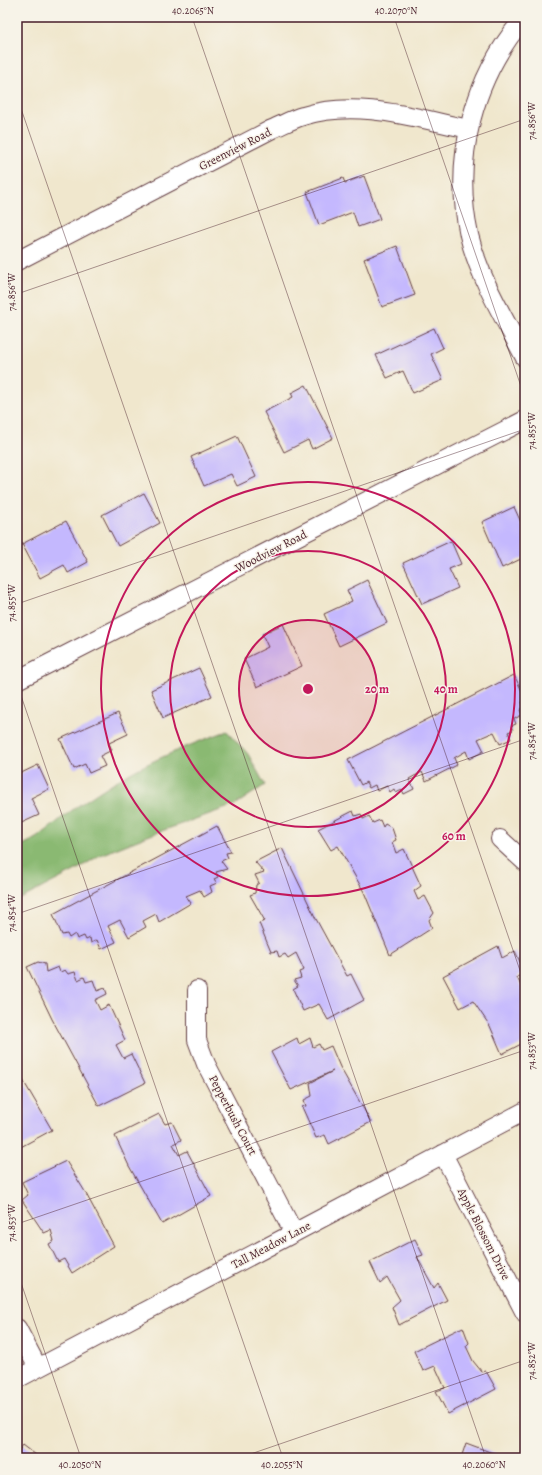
<svg xmlns="http://www.w3.org/2000/svg" width="542" height="1475" font-family="Alegreya,serif">
<style>
.forest{fill:#8ab972;stroke:#6a6c4e}
.building{fill:#c4b8fe}
.lines{fill:none;stroke-linecap:round;stroke-linejoin:round}
.street-casing{stroke:#633d43;stroke-width:20}
.street{stroke:#fff;stroke-width:18}
.ticks{fill:none;stroke:#4a1f2b;stroke-width:1;stroke-opacity:0.45}
.ring{fill:none;stroke:#c2185b;stroke-width:2}
.labels{text-anchor:middle;stroke-width:3;stroke-linejoin:round;paint-order:stroke}
.street-label{font-size:12px;fill:#4a1f2b;stroke:#f7f3e8}
.centre{fill:#c2185b;stroke:#f7f3e8;stroke-width:2}
.ring-label{font-size:12px;text-anchor:middle;font-weight:bold;fill:#c2185b;stroke:#f7f3e8;stroke-width:3;stroke-linejoin:round;paint-order:stroke}
.neatline{fill:none;stroke:#4a1f2b;stroke-width:1.5}
.ticks-label{font-size:10px;text-anchor:middle;fill:#4a1f2b}
</style>
<rect width="100%" height="100%" fill="#f7f3e8"/>
<filter id="ink" filterUnits="userSpaceOnUse"><feTurbulence type="fractalNoise" baseFrequency=".025" numOctaves="2"/><feDisplacementMap in="SourceGraphic" scale="8" xChannelSelector="R" yChannelSelector="G"/><feConvolveMatrix kernelMatrix="1 2 1 2 8 2 1 2 1" color-interpolation-filters="sRGB"/></filter>
<filter id="wash" filterUnits="userSpaceOnUse"><feTurbulence type="fractalNoise" baseFrequency=".012" numOctaves="4" result="noise"/><feDisplacementMap in="SourceGraphic" scale="16" xChannelSelector="R" yChannelSelector="G"/><feGaussianBlur stdDeviation="0.9" result="paint"/><feColorMatrix in="noise" values="0 0 0 0 0 0 0 0 0 0 0 0 0 0 0 0 0 1.4 0 .05"/><feComposite in="paint" operator="in"/></filter>
<g filter="url(#wash)">
<rect width="100%" height="100%" fill="#f0e7cd"/>
<!-- forest -->
<path class="forest" d="M227 731 248 754 265 785 235 805 153 834 100 855 78 869 17 901V847C38 840 50 827 67 814 80 804 94 795 108 786 144 763 186 746 227 731Z"/>
<g id="blocks">
<!-- building -->
<path class="building" d="M364 176 380 219 358 227 353 212 319 225 307 192 343 178 345 183Z
M397 246 415 295 382 307 364 259Z
M434 328 443 348 431 354 443 380 413 393 403 371 387 378 376 355Z
M306 385 333 438 312 449 308 440 284 452 264 412 293 397 291 393Z
M237 436 256 477 237 486 231 474 204 486 191 457Z
M144 493 160 523 118 546 102 515Z
M514 507 525 531V557L502 568 482 522Z
M66 521 88 562 68 573 64 565 40 578 22 544Z
M451 541 461 564 449 569 458 588 422 604 403 563Z
M367 580 387 623 339 646 324 614 352 601 347 590Z
M283 624 302 666 257 687 244 659 268 647 262 634Z
M199 668 212 696 163 718 151 690Z
M514 675 525 697V701L522 702 524 707 520 710 522 715 514 719 516 724 511 726 513 730 508 732 511 739 500 744 494 732 478 739 484 751 469 759 466 751 454 758 457 765 426 781 422 772 409 779 414 789 404 794 402 790 396 793 394 789 390 792 387 786 377 791 375 785 369 788 366 782 361 785 348 760Z
M118 713 128 734 109 743 112 750 100 756 105 766 89 773 85 764 74 769 60 739Z
M38 765 49 789 31 798 39 815 17 825V775Z
M353 811 355 816 361 814 363 819 369 816 373 823 380 820 383 827 385 824 392 828 396 840 392 842 396 853 404 849 421 886 414 891 418 900 425 896 434 913 429 920 432 928 390 955 364 892 338 846 331 850 318 829Z
M217 826 231 852 226 853 228 858 221 861 227 869 216 872 218 877 214 879 217 883 210 886 212 892 204 897 200 890 186 896 191 903 159 922 156 914 143 921 146 927 129 937 120 920 108 926 116 942 101 949 97 940 91 943 90 938 86 940 84 936 77 939 75 934 69 938 67 934 62 935 53 914Z
M282 848 316 919 347 976 351 974 364 1000 328 1020 319 1004 303 1011 293 989 298 986 294 980 301 978 299 972 304 970 296 953 288 958 285 954 279 957 277 951 271 952 259 923 265 921 250 895 255 893 256 885 259 883 255 875 264 872 255 862Z
M498 946 502 958 515 951 525 973 517 977 521 986 525 984V1042L502 1054 490 1026 473 1001 460 1008 443 976Z
M38 962 45 964 46 972 58 967 60 972 65 970 68 974 75 972 78 980 84 977 86 982 93 980 97 991 105 988 107 994 95 1000 100 1010 109 1005 125 1040 116 1045 123 1058 131 1054 145 1083 99 1106 52 1019 27 967Z
M297 1038 299 1044 310 1038 313 1047 319 1044 322 1050 331 1046 340 1067 371 1122 329 1144 325 1135 316 1138 302 1107 306 1106 304 1100 312 1096 310 1083 333 1071 291 1090 271 1052Z
M17 1070 52 1130 17 1149Z
M159 1114 165 1124 172 1122 181 1140 173 1144 179 1155 187 1151 211 1196 162 1224 129 1166 115 1136Z
M66 1161 84 1190 114 1246 72 1273 64 1259 58 1262 49 1244 54 1241 51 1230 44 1233 22 1200 28 1195 22 1182Z
M415 1239 423 1255 417 1257 434 1288 438 1283 447 1300 399 1325 392 1307 400 1300 387 1277 380 1283 370 1262Z
M463 1327 469 1343 466 1346 473 1361 482 1372 486 1371 496 1389 448 1414 436 1391 445 1388 435 1366 423 1371 414 1351Z
M466 1443 506 1458H461Z
M23 1445 40 1458H17V1453Z"/>
</g>
</g>
<g filter="url(#ink)">
<use href="#blocks" fill-opacity="0" stroke="#633d43" stroke-width="1"/>
<g class="lines">
<!-- street casing -->
<g class="street-casing">
<path id="street" d="M525 17C474 76 452 157 469 235 479 278 505 319 525 358
M17 261 272 129C282 125 292 119 303 116 357 99 415 118 469 129
M17 680 525 420
M500 839 525 862
M197 990V1040L206 1064 294 1233
M443 1154 525 1313
M17 1328 38 1368
M17 1379 525 1111"/>
</g>
<!-- street -->
<use href="#street" class="street"/>
</g>
</g>
<!-- ticks -->
<path class="ticks" d="M192 17 525 985M394 17 525 398M17 97 486 1458M17 294 525 119M17 604 525 429M17 684 283 1458M17 914 525 739M17 1224 525 1050M17 1271 81 1458M239 1458 525 1360"/>
<!-- distance rings -->
<circle cx="308" cy="689" r="69" fill="#c2185b" fill-opacity=".12"/>
<g class="ring">
<circle cx="308" cy="689" r="69"/>
<circle cx="308" cy="689" r="138"/>
<circle cx="308" cy="689" r="207"/>
</g>
<g class="labels">
<!-- street labels -->
<g class="street-label">
<text transform="translate(235 149) rotate(-27)" y="4">Greenview Road</text>
<text transform="translate(271 551) rotate(-27)" y="4">Woodview Road</text>
<text transform="translate(233 1115) rotate(62)" y="4">Pepperbush Court</text>
<text transform="translate(484 1234) rotate(63)" y="4">Apple Blossom Drive</text>
<text transform="translate(271 1245) rotate(-28)" y="4">Tall Meadow Lane</text>
</g>
</g>
<circle cx="308" cy="689" r="6" class="centre"/>
<g class="ring-label">
<text x="377" y="693">20 m</text>
<text x="446" y="693">40 m</text>
<text x="454" y="840">60 m</text>
</g>
<!-- margin -->
<rect width="542" height="1475" fill="none" stroke="#f7f3e8" stroke-width="44"/>
<rect x="22" y="22" width="498" height="1431" class="neatline"/>
<g class="ticks-label">
<text x="193" y="14">40.2065°N</text>
<text x="396" y="14">40.2070°N</text>
<text transform="translate(531 121) rotate(-90)" y="4">74.856°W</text>
<text transform="translate(11 292) rotate(-90)" y="4">74.856°W</text>
<text transform="translate(531 431) rotate(-90)" y="4">74.855°W</text>
<text transform="translate(11 603) rotate(-90)" y="4">74.855°W</text>
<text transform="translate(531 741) rotate(-90)" y="4">74.854°W</text>
<text transform="translate(11 913) rotate(-90)" y="4">74.854°W</text>
<text transform="translate(531 1051) rotate(-90)" y="4">74.853°W</text>
<text transform="translate(11 1223) rotate(-90)" y="4">74.853°W</text>
<text transform="translate(531 1361) rotate(-90)" y="4">74.852°W</text>
<text x="80" y="1468">40.2050°N</text>
<text x="282" y="1468">40.2055°N</text>
<text x="484" y="1468">40.2060°N</text>
</g>
</svg>
